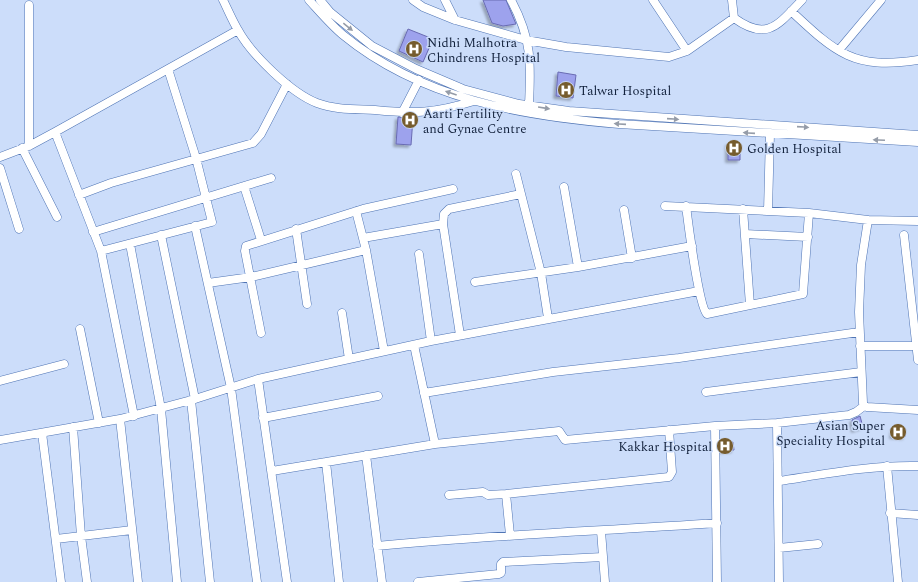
<svg xmlns="http://www.w3.org/2000/svg" width="918" height="582" font-family="Spectral,serif">
<style>
.building{fill:#9da2ed;stroke:#696bb2;filter:url(#shadow)}
.lines{fill:none;stroke-linecap:round;stroke-linejoin:round}
.minor-casing{stroke:#4f74b4;stroke-width:9}
.minor{stroke:#fff;stroke-width:8}
.oneway{fill:#959ca8}
.labels{text-anchor:middle;stroke-width:3;stroke-linejoin:round;paint-order:stroke}
.poi-label{font-size:13px;fill:#13223d;stroke:#ccddfa;text-anchor:start}
</style>
<defs>
<filter id="shadow"><feDropShadow dx="-2.5" dy="2.5" stdDeviation="1" flood-color="#0004"/></filter>
</defs>
<rect width="100%" height="100%" fill="#ccddfa"/>
<!-- building -->
<path class="building" d="M483 0H506L516 24 503 26 492 23Z
M408 29 433 39 423 62 399 51Z
M558 72 576 75 573 98 556 96Z
M398 117 413 118 411 145 396 144Z
M728 143H740V160H728Z
M860 416 863 427 854 430 852 420Z
M893 429 905 430V437L892 436Z
M733 442 734 450 721 451V443Z"/>
<g class="lines">
<!-- minor casing -->
<g class="minor-casing">
<path id="minor" d="M223 0C228 10 232 20 238 30 251 54 291 93 317 103 335 110 357 109 375 110 415 114 435 113 474 101
M309 0C320 12 331 25 343 35 421 99 522 116 619 124L918 142
M320 0 330 12 372 46 416 69 463 89 519 104 569 111 918 135
M413 0 423 7 455 20 526 40 566 47 669 57 687 51 734 18
M445 0 455 20
M511 0C532 39 531 63 529 105
M653 0 687 51
M732 0 734 18C767 42 778 25 802 0
M29 5V146
M791 11C836 53 854 70 918 60
M839 50 881 0
M402 113 419 80
M55 132 101 251 134 416
M22 148 57 217
M0 157 29 146 55 132 238 30
M0 168 19 229
M516 174 541 273 548 318
M244 186 261 240
M564 187 578 267
M79 195 111 183 253 143 261 134 287 84
M665 206 809 213 868 220 918 221
M686 206C688 222 699 307 707 314L803 294 809 213
M743 209 750 305
M624 210 632 258
M356 211 366 250 384 351
M768 211 770 134
M868 220 861 265 859 312 863 403 864 406 867 407 918 410
M443 224 444 214 449 209 521 194
M195 226 231 388 257 582
M296 229 307 304
M93 232 271 178
M745 234 808 237
M161 235 195 399
M904 235 918 360
M363 238 443 224 460 335
M130 244 161 409 177 582
M101 251 212 222 196 158 168 69
M419 254 431 341
M475 282 578 267 692 246
M208 283 251 277 366 250
M342 313 349 359
M80 329 99 423
M261 333 245 251 246 246 363 209 453 189
M414 345 435 444
M860 346H917
M258 379 287 582
M0 381 64 364
M706 392 861 372
M424 393 553 372 679 358 859 332
M191 400 210 582
M263 418 378 396
M120 419 138 582
M777 423 779 582
M715 426 717 582
M73 427 81 536 87 582
M42 433 61 582
M0 440 120 419 195 399 258 379 431 341 699 291
M366 455 382 582
M326 462 339 582
M887 466 898 582
M272 471 435 444 559 431 565 440 715 426 777 423 849 415 856 412 864 406
M779 481C825 474 871 465 918 466
M506 494 510 535
M449 495 483 492 488 495 506 494 669 477 672 472 669 430
M890 513 918 515
M601 531 605 582
M56 539 132 530
M377 546C490 535 603 531 717 523
M779 548 818 544
M418 582 499 574 501 573V564L503 562 603 557"/>
</g>
<!-- minor -->
<use href="#minor" class="minor"/>
</g>
<!-- one-way arrows -->
<defs><path id="oneway-solid" d="M-6-.8H1V-3.2L6.5 0L1 3.2V.8H-6Z"/></defs>
<g class="oneway">
<use href="#oneway-solid" transform="translate(348 27) rotate(39)"/>
<use href="#oneway-solid" transform="translate(451 93) rotate(-161)"/>
<use href="#oneway-solid" transform="translate(544 108) rotate(9)"/>
<use href="#oneway-solid" transform="translate(673 119) rotate(4)"/>
<use href="#oneway-solid" transform="translate(620 124) rotate(-176)"/>
<use href="#oneway-solid" transform="translate(803 127) rotate(4)"/>
<use href="#oneway-solid" transform="translate(749 133) rotate(-176)"/>
<use href="#oneway-solid" transform="translate(879 140) rotate(-177)"/>
</g>
<!-- icons -->
<defs>
<g id="hospital-disc" transform="scale(0.9)"><circle r="9.5" fill="#765c2e" stroke="#ccddfa"/><path d="M-5-5h3v3.5h4V-5h3V5h-3V1.5h-4V5h-3Z" fill="#fff"/></g>
</defs>
<g fill-rule="evenodd">
<use href="#hospital-disc" x="414" y="49"/>
<use href="#hospital-disc" x="566" y="90"/>
<use href="#hospital-disc" x="410" y="120"/>
<use href="#hospital-disc" x="734" y="148"/>
<use href="#hospital-disc" x="898" y="432"/>
<use href="#hospital-disc" x="725" y="446"/>
</g>
<g class="labels">
<!-- poi labels -->
<g class="poi-label">
<text x="427" y="47">Nidhi Malhotra<tspan x="427" dy="15">Chindrens Hospital</tspan></text>
<text x="579" y="95">Talwar Hospital</text>
<text x="423" y="118">Aarti Fertility<tspan x="423" dy="15">and Gynae Centre</tspan></text>
<text x="747" y="153">Golden Hospital</text>
<text x="885" y="430" text-anchor="end">Asian Super<tspan x="885" dy="15">Speciality Hospital</tspan></text>
<text x="712" y="451" text-anchor="end">Kakkar Hospital</text>
</g>
</g>
</svg>
